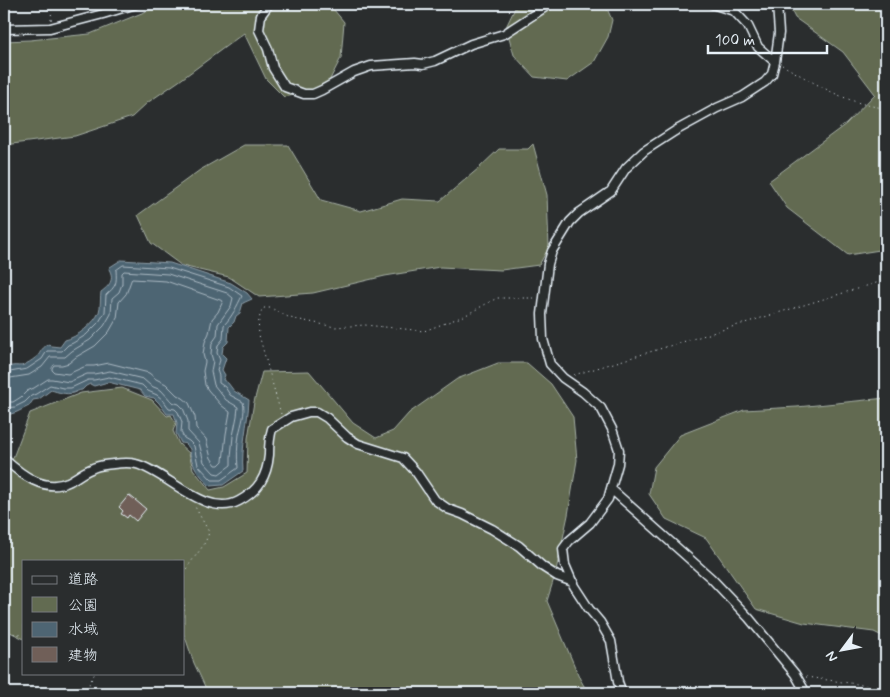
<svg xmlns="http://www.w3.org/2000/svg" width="890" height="697" font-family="Mynerve,'Klee One',sans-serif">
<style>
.green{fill:#626b51;stroke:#a5aea4}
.water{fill:#4e6573;stroke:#8c9da8}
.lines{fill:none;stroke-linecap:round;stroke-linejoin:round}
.shore{stroke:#aab9c3;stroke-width:1}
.building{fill:#705f58;stroke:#e8f1f8}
.minor-casing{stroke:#e8f1f8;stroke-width:11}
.path{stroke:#e8f1f8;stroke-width:1;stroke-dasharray:1 4;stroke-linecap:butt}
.minor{stroke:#2a2d2e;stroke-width:8}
</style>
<rect width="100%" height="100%" fill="#2a2d2e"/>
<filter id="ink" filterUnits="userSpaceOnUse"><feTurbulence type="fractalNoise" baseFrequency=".02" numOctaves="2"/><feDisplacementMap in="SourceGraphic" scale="10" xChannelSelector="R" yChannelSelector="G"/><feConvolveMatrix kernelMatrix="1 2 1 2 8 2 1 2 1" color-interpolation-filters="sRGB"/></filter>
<g filter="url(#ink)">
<!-- green -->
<path class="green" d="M164 4H329L344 22 341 58 325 89 284 97 266 79 244 33 179 81 147 103 132 117 75 136 4 145V41L30 40 90 34Z
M517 4H605L612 20 608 37 594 62 567 81 534 77 514 55 506 27Z
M788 4H886V249L848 255 787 208 769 181 846 124 875 94 843 52 795 18Z
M533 144 547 195 549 247 539 265 501 270 440 267 385 276 313 293 259 297 229 277 182 266 151 243 138 215 200 170 244 145H288L321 200 361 211 402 199 440 201 479 168 499 149H528Z
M498 363H527L551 384 573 417 577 460 568 515 555 575 547 601 580 679 588 693H208L194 663 184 634V561H24V639L4 629V476H6L30 413 81 393 122 388 152 400 167 416 171 415 176 423 173 431 179 444 189 453 193 469 210 490 224 487 247 473 248 438 254 402 262 372 309 371 353 423 376 438 393 431 409 413 457 379Z
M886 398V638L874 632 804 623 756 609 706 538 666 519 649 494 654 467 680 435 744 410 797 407Z"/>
<!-- water -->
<path class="water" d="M121 260 170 263 231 283 247 293 252 299 243 303 240 313 236 316 234 322 229 327 228 342 223 347 222 354 226 358 222 370 225 375 223 380 228 383 234 391 249 400C248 424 241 447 243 471L223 485 210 486C200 475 190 465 190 449L186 444 181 443 176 433 177 423 174 414H167L159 403 154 398 145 396 140 390 108 382 94 386 90 384 86 386 82 390C79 390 76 392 73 393 66 395 58 392 51 390L39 399 33 400 29 406 17 412 11 414 4 413V368C5 368 10 366 12 366 16 365 21 367 24 365 26 364 33 360 35 358 41 355 39 349 49 344L51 346 60 347 65 340C76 338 95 323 99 312 101 306 100 298 101 292 109 286 115 280 109 269L110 267Z"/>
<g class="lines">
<!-- shore -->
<path class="shore" d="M132 279 166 281 223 301 218 312 212 319 209 333 205 342 203 354 205 362 203 371 205 385 208 390 221 405 230 412 226 434 223 461 219 465H216L211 458 206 439 196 428 195 417 189 403 183 398 177 395 166 384 156 379 149 373 109 363 94 366H86L68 374 54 372 52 370V368L54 365H62L69 363 76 357 95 346 109 332 117 318 119 302 126 294Z
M4 373 27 369 42 359 47 351H62L68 345 73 343 86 335 99 322 105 312 106 295C116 286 117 284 116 270L123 265 169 268 229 287 242 296C237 306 232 317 224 325L223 339 218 345 217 353 220 360 217 370 219 376V383L225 387 230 395 243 402C246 413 241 424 239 435 237 446 237 457 238 468L221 480H212L198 465 194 446 189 441 184 438 181 432 182 422 178 412 175 409 169 408 163 400 157 395 148 391 142 385 109 377 94 380H88L71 388H63L50 385 36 394 31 396 25 402 15 407 4 408
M4 379 29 375 42 367 50 357H65L72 351 90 340 104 326 111 314 112 298 119 292 122 284V273L124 271 168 274 227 293 233 298 231 306 218 324 217 336 212 343 211 354 213 361 211 371 214 385 226 400 238 407 237 416 233 436 231 457V465L219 474 214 473 204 462 199 443 188 431V421L183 408 179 404 172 402 161 390 151 386 143 379 110 371 94 374H87L69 382 52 379H48L34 388 27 391 21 397 13 402H4"/>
</g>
<!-- building -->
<path class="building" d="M129 495 146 509 136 521 129 515 127 518 123 515 121 514 123 511 119 507Z"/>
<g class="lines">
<!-- minor casing -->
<g class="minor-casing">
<path id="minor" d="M269 4 261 15 259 30 268 49 273 68 285 87 304 94H313L322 90 354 72 371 66 415 63 423 64 435 61 471 44 504 34 550 4
M712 4 734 11 748 26 758 47 775 62
M4 29 50 28 103 14 136 4
M4 459C21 474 44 493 68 482 76 478 83 472 91 469 98 465 106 465 113 464 120 463 129 462 136 464 167 472 206 519 239 501 258 491 267 477 269 455 269 445 269 439 272 429L291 417 309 412H317L327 418 347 437 358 444 403 458 416 472 435 500 448 509 462 514 492 529 519 546 543 567 557 576 573 582
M611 489 711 578 749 618 795 674 806 693
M622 693 618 682 611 641 600 622 589 609 574 586 565 565 563 549 569 541 590 523 608 499 618 464 619 450 612 429 601 408 583 392 563 378 550 364 543 339 542 314 548 264 552 251 570 222 579 213 611 191 626 168 644 151 675 131 717 108 742 97 765 82 772 74 775 62 779 33 777 4"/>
</g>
<!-- path -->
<path class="path" d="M51 20 52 4
M782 65C815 83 848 105 886 108
M574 375 886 280
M281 414 259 335C258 325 258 316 264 308H271L290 318 335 327 365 325 424 331 464 316 497 298H535
M184 573C191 559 205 548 209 532L194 505
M184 605 185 608 184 611
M4 631 24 636
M806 677 857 684 886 690
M94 693 89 684 95 673"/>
<!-- minor -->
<use href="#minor" class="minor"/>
</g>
</g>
<!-- margin -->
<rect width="890" height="697" fill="none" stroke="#2a2d2e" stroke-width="20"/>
<rect x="10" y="10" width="870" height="677" fill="none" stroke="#e8f1f8" stroke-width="2" filter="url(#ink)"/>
<!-- legend -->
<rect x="22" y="560" width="162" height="115" fill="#2a2d2e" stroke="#767b7f"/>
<rect x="32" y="576" width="25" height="8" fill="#2a2d2e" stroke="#767b7f"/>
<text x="68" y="584" font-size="15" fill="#e8f1f8">道路</text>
<rect x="32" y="597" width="25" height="15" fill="#626b51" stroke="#767b7f"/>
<text x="68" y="610" font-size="15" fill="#e8f1f8">公園</text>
<rect x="32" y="622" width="25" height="15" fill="#4e6573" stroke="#767b7f"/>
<text x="68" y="634" font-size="15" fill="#e8f1f8">水域</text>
<rect x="32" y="647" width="25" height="15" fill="#705f58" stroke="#767b7f"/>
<text x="68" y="660" font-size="15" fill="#e8f1f8">建物</text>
<!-- north arrow -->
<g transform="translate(842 650) rotate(238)" stroke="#2a2d2e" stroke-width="4" paint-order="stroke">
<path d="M0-4L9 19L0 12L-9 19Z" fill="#e8f1f8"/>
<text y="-8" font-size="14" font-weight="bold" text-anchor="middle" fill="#e8f1f8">N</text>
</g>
<!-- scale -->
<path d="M708 45v8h119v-8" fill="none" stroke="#e8f1f8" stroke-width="2.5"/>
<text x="715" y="45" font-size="15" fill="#e8f1f8" stroke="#2a2d2e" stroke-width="4" paint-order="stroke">100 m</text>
</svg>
